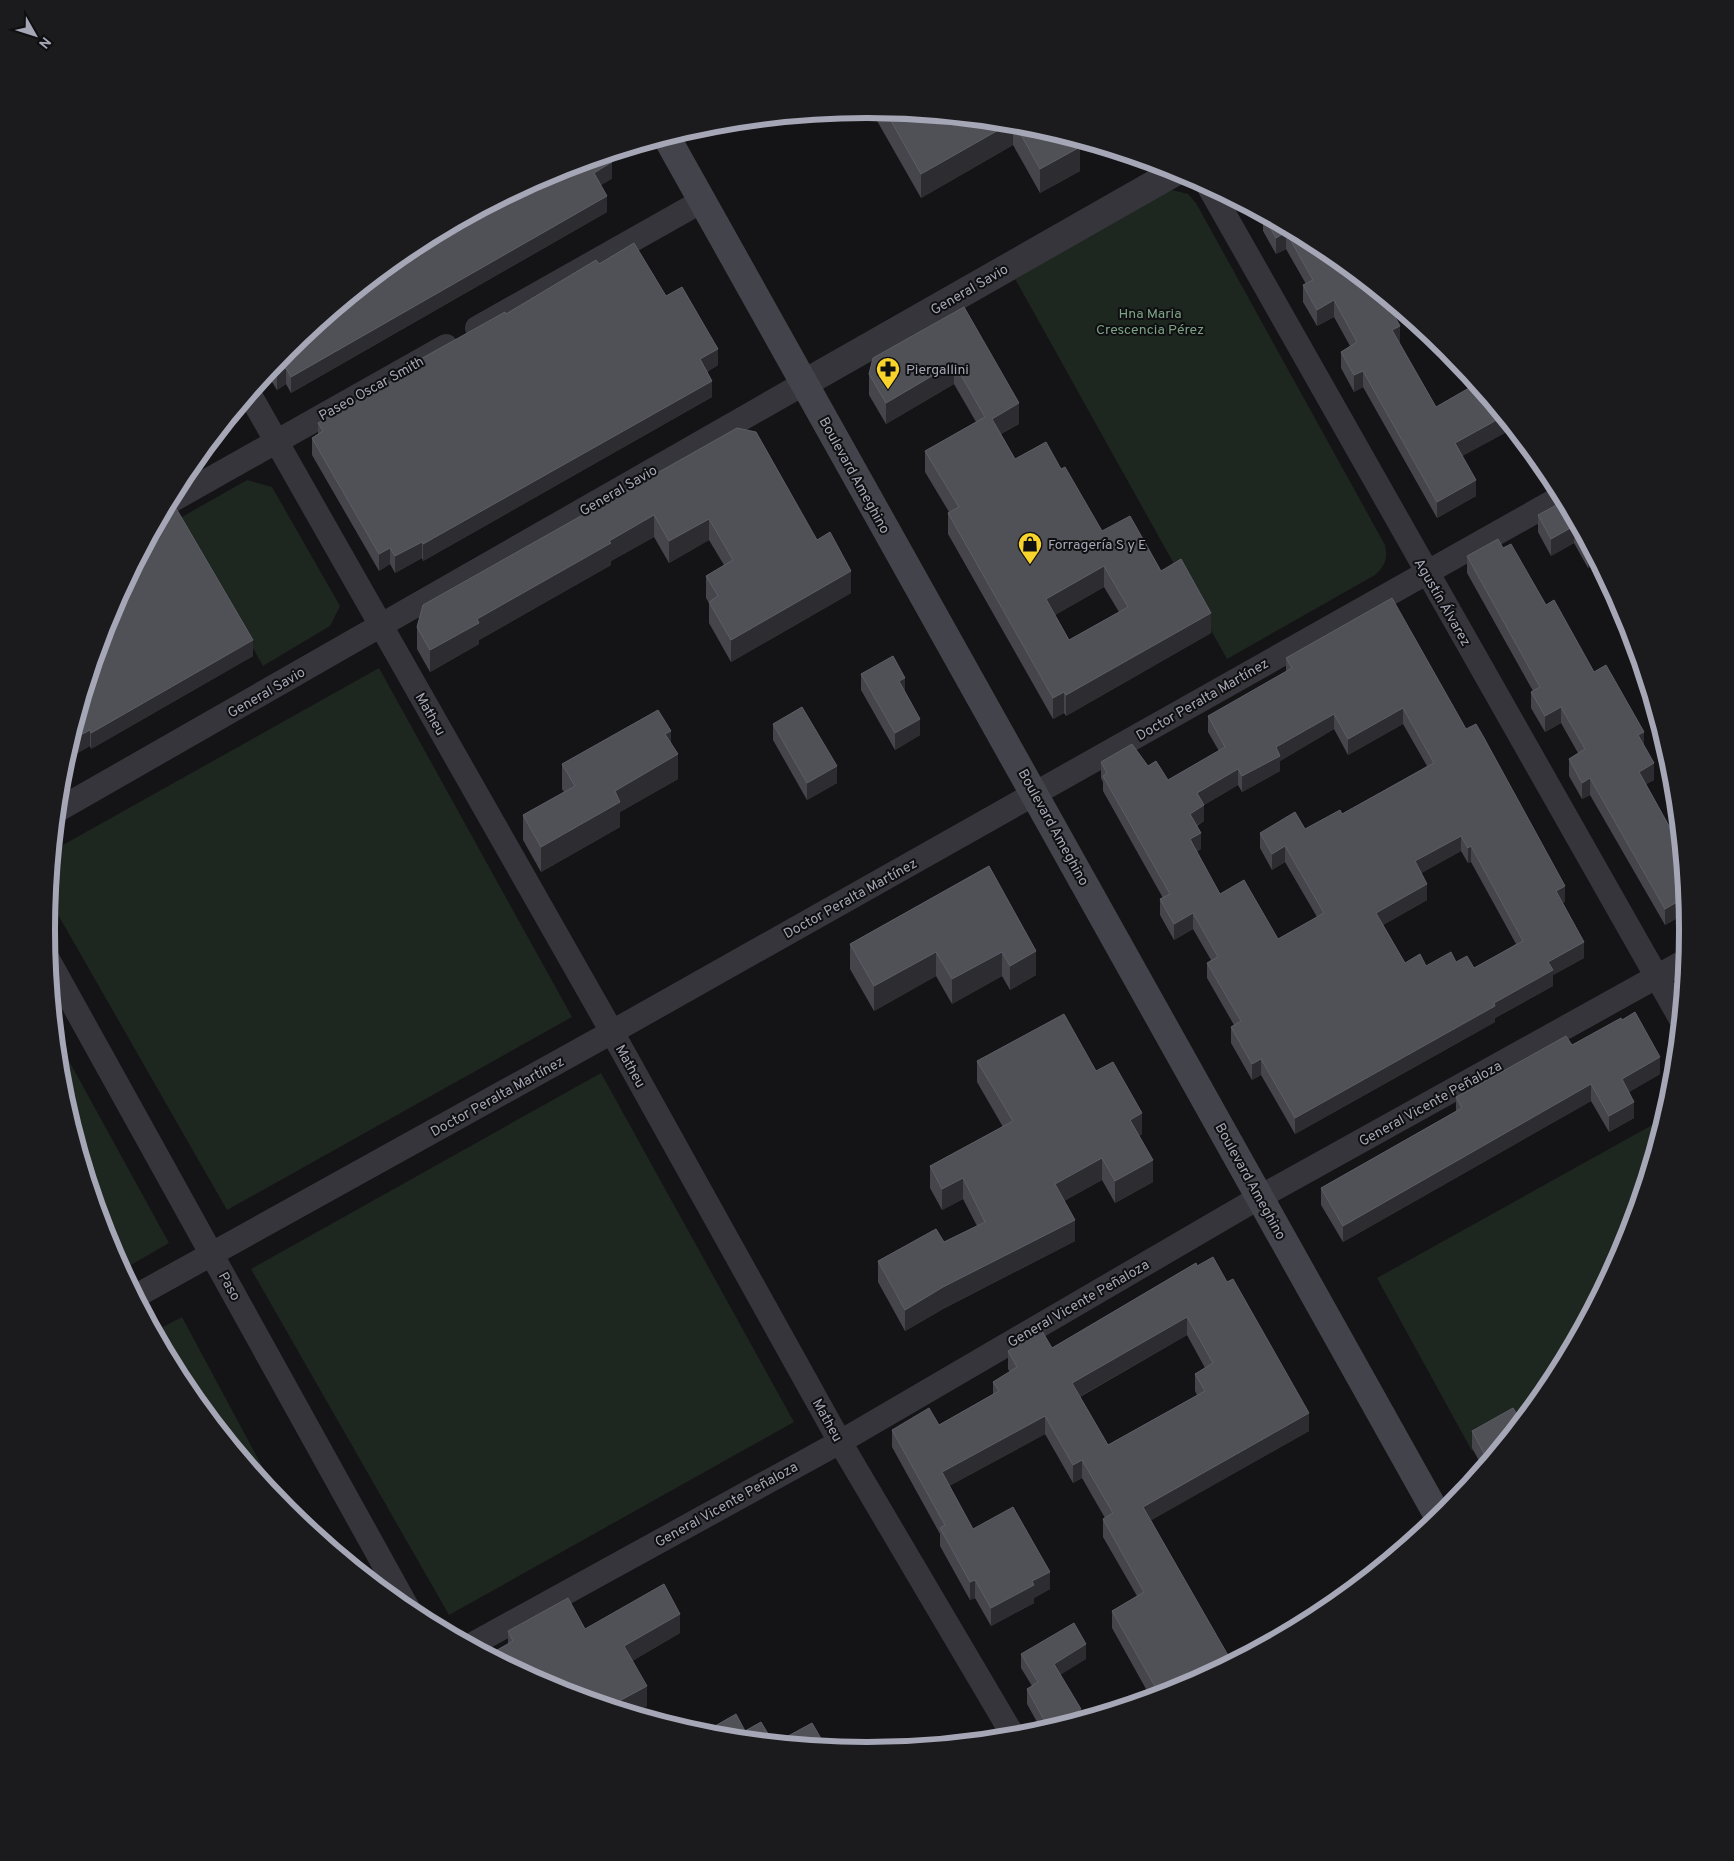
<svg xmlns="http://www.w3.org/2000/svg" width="1734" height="1861" font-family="Overpass,sans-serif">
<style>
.green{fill:#1e2620}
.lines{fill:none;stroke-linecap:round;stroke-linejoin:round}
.minor{stroke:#35353b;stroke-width:24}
.tertiary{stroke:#35353b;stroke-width:28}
.secondary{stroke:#43434b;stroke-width:28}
.wall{fill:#45454b;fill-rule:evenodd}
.shaded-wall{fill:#2d2d31}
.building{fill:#505057;stroke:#5d5e66;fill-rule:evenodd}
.labels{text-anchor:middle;stroke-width:4;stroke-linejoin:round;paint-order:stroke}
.street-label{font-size:14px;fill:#a5a7b6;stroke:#0f0f11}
.park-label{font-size:14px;fill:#7ba284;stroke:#0f0f11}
.poi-label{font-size:14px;fill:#a5a7b6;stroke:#0f0f11;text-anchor:start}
.rim{fill:none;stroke:#a5a7b6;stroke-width:6}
</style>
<rect width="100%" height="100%" fill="#141416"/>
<!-- green -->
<path class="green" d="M1172 190 1188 194 1196 203 1385 545C1388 558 1385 566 1375 575L1227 659 1014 277 1164 192Z
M247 480 272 487 340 606 330 626 263 666 180 518Z
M379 668 572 1017 227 1210 49 899 54 850Z
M57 1039 169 1243 122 1270 109 1244 62 1090Z
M601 1073 794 1422 449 1615 251 1269Z
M1663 1119 1625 1245 1549 1387 1518 1425 1472 1451 1377 1278Z
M182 1317 286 1511 184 1386 155 1331Z"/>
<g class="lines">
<!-- minor -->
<path class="minor" d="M1209 187 1679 1016
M477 328 702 201
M250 395 612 1032 840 1442 1014 1737
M171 501 446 346
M58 810 803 384
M49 961 410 1612
M136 1296 612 1032 1561 497
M471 1645 840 1442 1260 1197 1685 961"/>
<!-- tertiary -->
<path class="tertiary" d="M803 384 1177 171"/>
<!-- secondary -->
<path class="secondary" d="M667 138 1439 1518"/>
</g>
<!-- wall -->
<path class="wall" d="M876 111 1027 126 1080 149V171L1040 193 1013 145 921 198 876 119Z
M612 179 601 185 607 212 291 393 286 384 277 390 267 374 287 350Z
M1263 216 1323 248 1400 342 1399 343 1436 407 1512 429 1462 456 1476 496 1437 518 1363 387 1354 392 1341 368V352L1350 346 1334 317 1317 326 1303 302V285L1306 284 1286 249 1276 254 1263 231Z
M599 264 666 296 718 365 707 372 712 397 423 561 422 558 395 573 390 564 379 571 312 455V438L318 434V423L417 366V361Z
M964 307 1019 424 1001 434 1015 459 1061 469 1102 531 1161 571 1211 633 1066 716 1064 713 1053 719 948 534V513L949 512 925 472V451L976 422 954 384 886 424 869 395V374ZM1104 587 1119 612 1069 640 1055 615Z
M737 428 817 540 851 593 731 662 709 623V603L706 598V576L724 565 709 540 669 563 654 537 611 561V565L479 640V644L430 672 417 649V627Z
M1512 430 1531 452 1527 454Z
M1564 501 1597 563 1588 568 1574 543 1551 556 1538 532V515Z
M1503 548 1546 605 1594 672 1644 745 1654 780 1646 784 1679 844 1686 913 1665 925 1590 795 1582 799 1569 776V759L1578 753 1561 723 1545 732 1531 708V692L1533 691 1467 573V556Z
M109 616 253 656 91 749 90 746 65 760Z
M1286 658 1466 729 1565 902 1562 903 1584 958 1553 975V986L1495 1018V1022L1295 1134 1261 1075 1252 1080 1231 1043V1027L1234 1025 1207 978V963L1211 960 1193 929 1174 940 1160 915V899L1163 898 1103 791V782L1101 778V762L1148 766 1168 780 1219 751 1208 732V716L1286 672ZM1403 724 1427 766 1342 814 1305 829 1260 833V848L1272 870 1285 862 1317 917 1278 939 1220 894 1196 852 1201 849 1197 826 1204 821V805L1238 785 1242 792 1280 771V761L1334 729 1348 755ZM1461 851 1468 863 1471 862 1516 944 1474 968 1456 962 1426 966 1405 963 1383 925 1427 900 1421 873Z
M861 674 905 692 920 735 895 750 861 690Z
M773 724 837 783 807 800 773 740Z
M671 742 678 779 620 812V827L541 872 523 840V815L564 792 562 789V764Z
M989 866 1036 975 1010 990 1002 976 952 1004 936 976 874 1011 850 969V944Z
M1622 1020 1660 1074 1629 1092 1634 1118 1609 1132 1591 1101 1343 1242 1321 1205V1188L1456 1111V1097L1572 1045Z
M977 1061 1096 1071 1142 1134 1139 1136 1153 1182 1115 1203 1102 1180 1064 1201 1075 1241 943 1309 905 1331 878 1282V1261L944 1242 977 1226 963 1199 942 1210 930 1188V1166L1003 1127 977 1082Z
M1196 1263 1309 1431 1151 1520 1229 1663 1181 1689 1151 1698 1112 1628V1611L1137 1596 1103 1537V1519L1105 1518 1082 1478 1073 1483 1045 1434 949 1486 973 1529 1050 1589 1034 1598V1603L991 1626 975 1598 970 1600 940 1546V1534L892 1447V1430L939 1425 993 1394V1382L1010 1372 1008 1369V1351L1052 1348ZM1187 1335 1205 1368 1195 1374V1391L1197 1395 1108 1445 1080 1397Z
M1521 1421 1483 1468 1472 1448V1431Z
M585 1629 680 1633 632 1661 647 1706 633 1713 553 1689 490 1655V1654L508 1644V1631Z
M1021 1654 1086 1659 1060 1674 1081 1719 1042 1731 1027 1704V1689L1032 1686 1021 1668Z"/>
<!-- shaded-wall -->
<path class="shaded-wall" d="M1009 124H1013V145L921 198V174Z
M1071 139 1088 144 1080 149V171L1040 193V169Z
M612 162V179L594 189V173Z
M607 196V212L291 393V377Z
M1286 232V249L1276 254V238Z
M1334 300V317L1317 326V310Z
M1400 326V342L1392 347V330Z
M718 349V365L700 376V359Z
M954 363V384L886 424V403Z
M286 368V384L277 390V373Z
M1363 371V387L1354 392V375Z
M712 381V397L423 561V544Z
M1019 403V424L992 439V419Z
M1502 417 1512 429 1455 460V443Z
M1527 447 1531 452 1527 454Z
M1476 480V496L1437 518V502Z
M654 515V537L611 561V565L479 640V644L430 672V650L477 619 609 541Z
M709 519V540L669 563V541Z
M1574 526V543L1551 556V539Z
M422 542V558L395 573V556Z
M390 548V564L379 571V554Z
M1590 550 1597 563 1588 568V551Z
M1104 566V587L1046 620V599Z
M851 571V593L731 662V640Z
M1211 613V633L1066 716V695Z
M253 640V656L91 749V733Z
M905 678V694L899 681Z
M1064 692V713L1053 719V698Z
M1561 707V723L1545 732V716Z
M1403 708V724L1348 755V739Z
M1334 714V729L1280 761V771L1242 792V776L1276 747Z
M920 719V735L895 750V733Z
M90 730V746L65 760 71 740Z
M671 731V755L665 734Z
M1644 732V748L1638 735Z
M678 754V779L620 812V827L541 872V847L615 791Z
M1654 763V780L1639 788V772Z
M837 766V783L807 800V783Z
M1238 769V785L1197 809V793Z
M1590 778V795L1582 799V783Z
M1204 805V821L1190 829V814Z
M1201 833V849L1190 855V839Z
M1461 836V851L1415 877V861Z
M1285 846V862L1272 870V854Z
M1471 846V862L1468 863V848Z
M1427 884V900L1376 929V913Z
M1565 886V902L1556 907V891Z
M1684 898 1686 913 1665 925V909Z
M1193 913V929L1174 940V924Z
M1584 942V958L1553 975V986L1495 1018V1022L1295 1134V1118L1494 1003 1548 962Z
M1036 951V975L1010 990V966Z
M936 952V976L874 1011V986Z
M1002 952V976L952 1004V979Z
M1660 1057V1074L1622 1096V1079Z
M1261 1059V1075L1252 1080V1064Z
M1591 1084V1101L1343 1242V1226Z
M1634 1102V1118L1609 1132V1116Z
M1142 1113V1134L1130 1141V1120Z
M1102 1158V1180L1055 1206V1184Z
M1153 1160V1182L1115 1203V1181Z
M963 1178V1199L942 1210V1189Z
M1075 1220V1241L943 1309 905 1331V1310L943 1287Z
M1187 1317V1335L1072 1401V1383Z
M1309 1413V1431L1143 1525V1507Z
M1045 1416V1434L942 1490V1472Z
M1082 1460V1478L1073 1483V1465Z
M1050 1572V1589L1034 1598V1603L991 1626V1608L1032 1581Z
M975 1580V1598L970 1600V1582Z
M680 1614V1633L624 1666V1646Z
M1086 1644V1659L1054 1679V1664Z
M1229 1657V1663L1181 1689 1164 1694Z
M647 1686V1706L633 1713 610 1706Z
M1081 1709V1719L1076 1721V1712Z"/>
<!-- building -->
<path class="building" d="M886 112 1009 124 921 174Z
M1015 124 1027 126 1076 140 1080 147 1040 169Z
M608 155 612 162 594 173 607 196 291 377 286 368 277 373 273 367 287 350 411 248 553 172Z
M1264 217 1323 248 1385 299 1400 326 1392 330 1436 407 1476 384 1502 417 1455 443 1476 480 1437 502 1363 371 1354 375 1341 352 1357 342 1334 300 1317 310 1303 285 1313 280 1286 232 1276 238Z
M634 243 666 296 682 287 718 349 700 359 712 381 423 544 422 542 395 556 390 548 379 554 312 438 323 431 318 423 420 365 417 361 505 312 506 314 596 260 599 264Z
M964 307 1019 403 992 419 1015 459 1046 442 1061 469 1065 467 1102 531 1130 516 1161 571 1181 559 1211 613 1066 695 1064 692 1053 698 948 513 959 507 925 451 985 417 954 363 886 403 869 374 873 358ZM1104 566 1128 607 1069 640 1046 599Z
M737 428 756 432 817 540 830 532 851 571 731 640 709 602 718 596 706 576 733 560 709 519 669 541 654 515 609 541 611 543 477 619 479 623 430 650 417 627 423 605Z
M1564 501 1590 550 1588 551 1574 526 1551 539 1538 515Z
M173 503 253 640 91 733 90 730 71 740 109 616 168 506Z
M1498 539 1503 548 1511 544 1546 605 1554 600 1594 672 1606 665 1644 732 1638 735 1654 763 1639 772 1679 844 1684 898 1665 909 1590 778 1582 783 1569 759 1585 749 1561 707 1545 716 1531 692 1540 687 1467 556Z
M1392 598 1466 729 1476 724 1483 736 1565 886 1556 891 1584 942 1548 962 1553 970 1494 1003 1495 1006 1295 1118 1261 1059 1252 1064 1231 1027 1241 1021 1207 963 1218 957 1193 913 1174 924 1160 899 1170 894 1103 776 1107 773 1101 762 1132 744 1148 766 1156 761 1168 780 1225 747 1208 716 1292 668 1286 658ZM1403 708 1434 763 1342 814 1340 810 1305 829 1295 812 1260 833 1272 854 1285 846 1324 913 1278 939 1244 880 1220 894 1190 839 1201 833 1190 814 1204 805 1197 793 1238 769 1242 776 1280 756 1276 747 1334 714 1348 739ZM1461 836 1468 848 1471 846 1523 941 1474 968 1467 956 1456 962 1451 952 1426 966 1420 954 1405 963 1376 913 1427 884 1415 861Z
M893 656 905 678 899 681 920 719 895 733 861 674Z
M802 707 837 766 807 783 773 724Z
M658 710 671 731 665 734 678 754 615 791 620 802 541 847 523 815 575 786 562 764Z
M989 866 1036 951 1010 966 1002 952 952 979 936 952 874 986 850 944Z
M1635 1012 1660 1057 1622 1079 1634 1102 1609 1116 1591 1084 1343 1226 1321 1188 1462 1108 1456 1097 1471 1089 1566 1036 1572 1045 1621 1018 1622 1020Z
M1064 1014 1096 1071 1113 1062 1142 1113 1130 1120 1153 1160 1115 1181 1102 1158 1055 1184 1075 1220 943 1287 905 1310 878 1261 936 1229 944 1242 985 1222 963 1178 942 1189 930 1166 1013 1121 977 1061Z
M1213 1257 1227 1282 1233 1279 1309 1413 1143 1507 1229 1657 1164 1694 1160 1695 1112 1611 1144 1592 1103 1519 1113 1513 1082 1460 1073 1465 1045 1416 942 1472 973 1529 1013 1507 1050 1572 1032 1581 1034 1585 991 1608 975 1580 970 1582 940 1528 945 1525 892 1430 929 1408 939 1425 999 1391 993 1382 1017 1367 1008 1351 1042 1331 1052 1348 1196 1263 1197 1266ZM1187 1317 1213 1363 1195 1374 1205 1391 1108 1445 1072 1383Z
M1513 1408 1521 1421 1488 1461 1472 1431Z
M664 1584 680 1614 624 1646 647 1686 610 1706 553 1689 491 1656 490 1654 513 1641 508 1631 568 1598 585 1629Z
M1074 1623 1086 1644 1054 1664 1081 1709 1076 1712 1080 1719 1049 1729 1027 1689 1038 1682 1021 1654Z
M736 1714 745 1731 761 1722 773 1742 707 1735 701 1734Z
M812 1723 826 1747 777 1742Z
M691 1726 694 1732 686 1729Z"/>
<!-- icons -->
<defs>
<g id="pharmacy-pin" transform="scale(1.25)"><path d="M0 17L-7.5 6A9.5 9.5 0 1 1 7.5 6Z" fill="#f7d32b" stroke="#0f0f11"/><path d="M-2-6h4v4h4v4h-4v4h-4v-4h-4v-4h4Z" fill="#111"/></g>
<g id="shop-pin" transform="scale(1.25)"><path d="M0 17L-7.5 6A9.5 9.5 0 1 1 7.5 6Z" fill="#f7d32b" stroke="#0f0f11"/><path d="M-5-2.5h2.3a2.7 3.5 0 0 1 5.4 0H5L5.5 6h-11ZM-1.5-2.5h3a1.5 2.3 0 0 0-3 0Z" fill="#111"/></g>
</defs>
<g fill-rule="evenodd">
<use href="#pharmacy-pin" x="888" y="369"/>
<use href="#shop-pin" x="1030" y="544"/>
</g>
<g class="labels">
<!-- street labels -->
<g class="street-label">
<text transform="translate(969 289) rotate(-30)" y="5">General Savio</text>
<text transform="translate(371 388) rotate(-29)" y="5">Paseo Oscar Smith</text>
<text transform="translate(855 475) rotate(61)" y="5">Boulevard Ameghino</text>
<text transform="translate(618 490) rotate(-30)" y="5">General Savio</text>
<text transform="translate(1443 602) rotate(60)" y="5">Agustín Álvarez</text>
<text transform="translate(266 692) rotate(-30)" y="5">General Savio</text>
<text transform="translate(1202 699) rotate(-30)" y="5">Doctor Peralta Martínez</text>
<text transform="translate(431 714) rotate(60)" y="5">Matheu</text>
<text transform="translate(1054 827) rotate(61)" y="5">Boulevard Ameghino</text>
<text transform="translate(850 898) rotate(-29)" y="5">Doctor Peralta Martínez</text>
<text transform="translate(631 1066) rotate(61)" y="5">Matheu</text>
<text transform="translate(497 1096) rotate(-29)" y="5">Doctor Peralta Martínez</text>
<text transform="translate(1430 1103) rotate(-29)" y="5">General Vicente Peñaloza</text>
<text transform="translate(1251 1181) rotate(61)" y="5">Boulevard Ameghino</text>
<text transform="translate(230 1286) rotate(61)" y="5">Paso</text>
<text transform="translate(1078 1303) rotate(-30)" y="5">General Vicente Peñaloza</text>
<text transform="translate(828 1420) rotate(61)" y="5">Matheu</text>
<text transform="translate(726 1504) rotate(-29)" y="5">General Vicente Peñaloza</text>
</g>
<!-- park labels -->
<g class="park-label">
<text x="1150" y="318">Hna Maria<tspan x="1150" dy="16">Crescencia Pérez</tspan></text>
</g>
<!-- poi labels -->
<g class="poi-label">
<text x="906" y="374">Piergallini</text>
<text x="1048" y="549">Forragería S y E</text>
</g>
</g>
<!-- crop -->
<path d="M0 0H1734V1861H0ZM55 930a812 812 0 1 1 1624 0a812 812 0 1 1-1624 0Z" fill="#1b1b1e" fill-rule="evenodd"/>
<path class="rim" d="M55 930a812 812 0 1 1 1624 0a812 812 0 1 1-1624 0Z"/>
<!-- north arrow -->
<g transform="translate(35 35) rotate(129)" stroke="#0f0f11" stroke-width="4" paint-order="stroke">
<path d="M0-4L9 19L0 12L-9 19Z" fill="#a5a7b6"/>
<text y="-8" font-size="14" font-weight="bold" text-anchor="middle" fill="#a5a7b6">N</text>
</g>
</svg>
